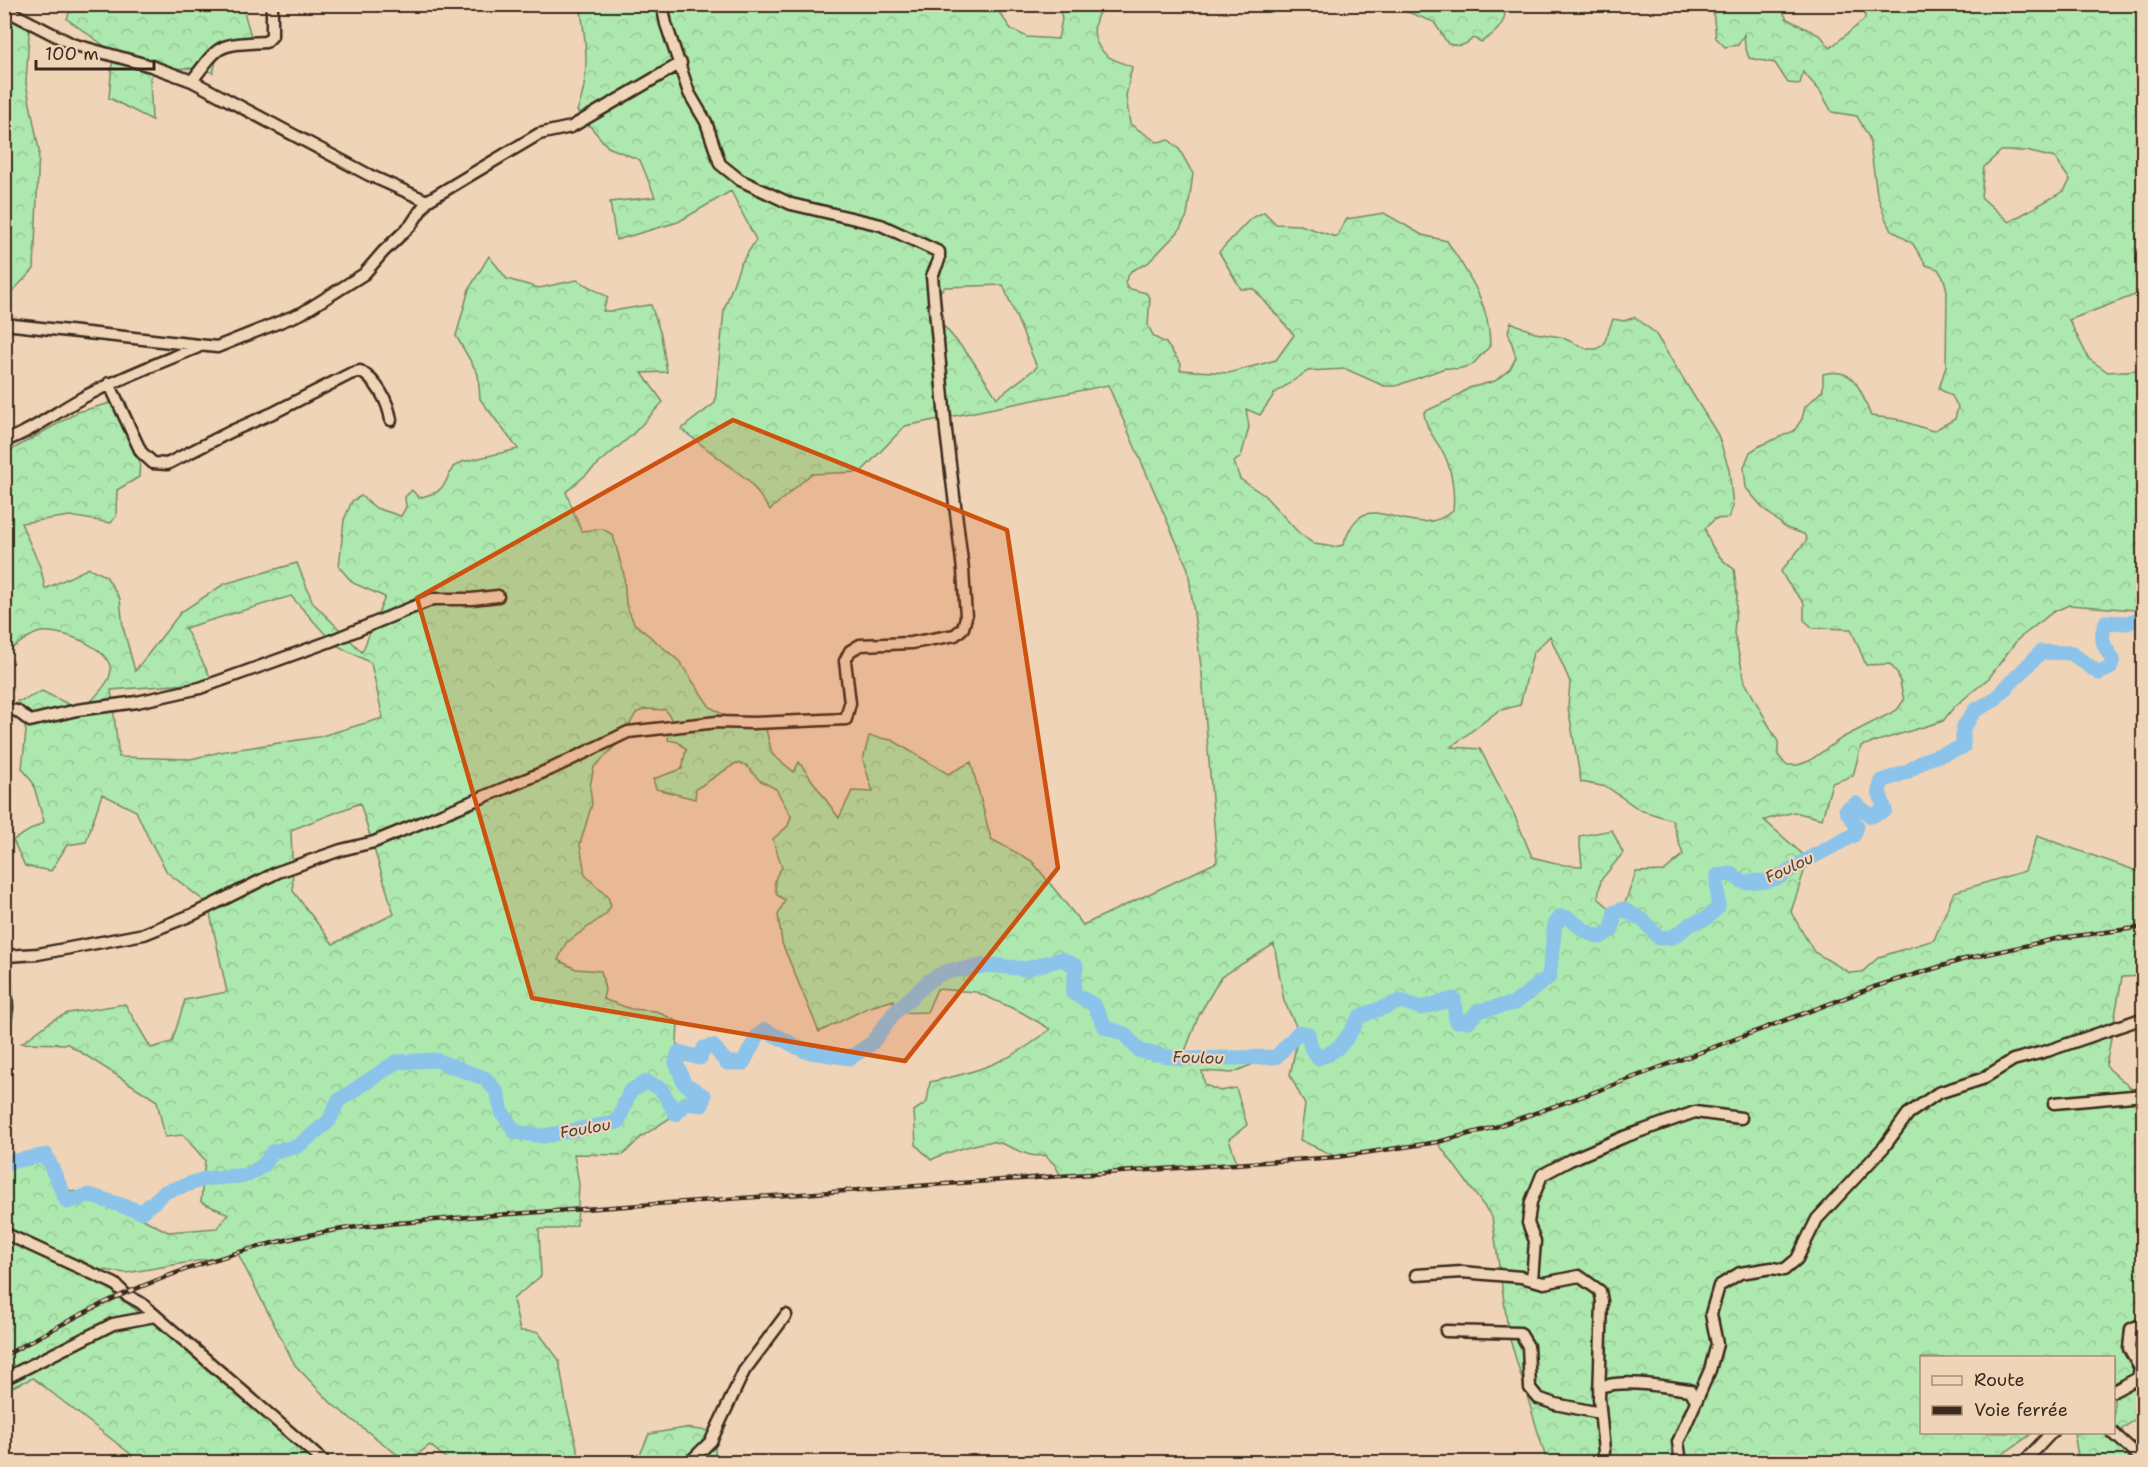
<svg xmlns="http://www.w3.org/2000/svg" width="2148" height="1467" font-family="'Shantell Sans',sans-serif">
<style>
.forest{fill:url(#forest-crowns);stroke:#748966;stroke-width:1.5;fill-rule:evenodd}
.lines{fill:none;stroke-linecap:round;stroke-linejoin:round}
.river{stroke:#8bc3ea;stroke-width:15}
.minor-casing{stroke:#3b2a1e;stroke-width:15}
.minor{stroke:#f0d4b7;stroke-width:10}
.rail-casing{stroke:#3b2a1e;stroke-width:4.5}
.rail{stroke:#f0d4b7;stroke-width:2;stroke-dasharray:7;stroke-linecap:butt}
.marked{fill:#ce520f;fill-opacity:0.2;stroke:#ce520f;stroke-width:4.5;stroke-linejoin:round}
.labels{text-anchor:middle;stroke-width:4.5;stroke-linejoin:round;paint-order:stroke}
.water-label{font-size:16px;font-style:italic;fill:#47413d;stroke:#f0d4b7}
</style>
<defs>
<pattern id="forest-crowns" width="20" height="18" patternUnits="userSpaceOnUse" patternTransform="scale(1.5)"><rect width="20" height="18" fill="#ade8ae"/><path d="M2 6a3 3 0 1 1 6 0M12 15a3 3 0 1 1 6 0" fill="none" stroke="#96c795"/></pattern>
</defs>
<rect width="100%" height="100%" fill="#f0d4b7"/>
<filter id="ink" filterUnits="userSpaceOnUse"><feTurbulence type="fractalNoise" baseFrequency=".0167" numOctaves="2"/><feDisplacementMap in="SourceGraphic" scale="12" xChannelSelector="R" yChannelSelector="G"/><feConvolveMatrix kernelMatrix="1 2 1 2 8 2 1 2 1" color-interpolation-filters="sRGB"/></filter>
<g filter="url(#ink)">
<!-- forest -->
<path class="forest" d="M11 4 30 18 26 83 39 150 34 269 5 299 4 5Z
M72 5H242L251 36 245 44 218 53 213 73 203 68 154 69 150 79 152 120 109 98 113 52 67 19Z
M580 5H994L1011 29 1027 37 1058 39 1062 19 1059 5H1103C1093 21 1089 39 1105 54 1111 60 1124 63 1132 67L1126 96 1130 124 1157 142 1169 140 1179 149 1193 174 1187 216 1178 232 1148 263 1131 271 1125 282 1127 288 1146 293 1150 298 1148 325 1154 337 1166 343 1181 364 1180 370 1229 373 1276 360 1294 335 1254 289H1241L1219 252 1250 219 1264 212 1276 224 1300 225 1336 237 1347 219 1384 213 1422 235 1447 241C1469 275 1490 304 1490 346L1472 365 1458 369 1445 368 1396 386H1384L1346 369 1308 371 1275 393 1260 415 1246 409 1249 427 1241 457 1234 462 1240 479 1264 495 1298 532 1314 544 1334 547 1343 545C1347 536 1351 523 1360 517 1380 501 1422 540 1453 510 1455 493 1452 470 1444 454 1436 440 1425 428 1424 412L1452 399 1469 388 1495 381 1510 369 1516 357 1508 331 1511 322 1535 333 1561 337 1587 349H1597L1604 344 1613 319 1624 321 1635 317 1655 333 1718 435 1729 469 1733 507 1728 518 1715 519 1705 528C1709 545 1719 559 1734 569L1737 595 1734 633 1745 682 1778 742V755L1786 765H1798L1809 761 1842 738 1897 710 1904 700 1898 674 1890 664 1866 665 1851 629 1813 628 1804 620V603L1787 582 1781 571 1807 540 1804 534 1786 528 1763 508 1746 488 1744 467 1750 452 1761 445 1794 431 1802 419 1805 407 1823 390V374C1857 366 1860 391 1871 416L1896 419 1933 431 1955 419 1958 407 1952 396 1939 389 1946 366 1947 291 1944 279 1938 269 1926 265 1913 244 1892 230 1886 220 1877 194 1869 138 1857 116 1832 112 1820 91 1803 72 1800 84 1788 83 1775 63 1749 58 1745 46 1744 35 1738 45 1725 47 1716 38 1713 11 1705 5H1779L1787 19 1821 36 1830 48 1865 19 1864 5H2143V292L2069 320 2089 359 2108 372 2139 370 2141 354 2143 352V609L2136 610 2069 605 2053 612 2017 640 1989 678 1954 707 1943 721 1861 746 1853 776 1832 783 1822 819 1794 812 1764 820 1808 859 1791 912 1814 952 1850 973 1862 972 1879 957 1934 940 1954 892 2025 871 2037 836 2143 873V976L2122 977 2106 1066 2143 1099 2144 1413 2122 1429 2129 1462H2079L2074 1433 2114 1432V1358H1922V1432L2030 1433V1435L1991 1462H1547L1509 1336 1492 1217 1438 1143 1337 1157 1300 1140 1305 1105 1290 1075 1299 1032 1284 1001 1274 944 1221 977 1199 1015 1182 1059 1267 1058 1232 1073 1202 1071 1205 1085 1220 1091 1236 1088 1247 1125 1229 1139 1237 1163 1061 1176 1055 1165 1045 1155C1025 1159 1013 1145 995 1142 985 1140 942 1154 931 1160L916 1145 914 1111 927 1102 930 1082C977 1072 1013 1061 1050 1029L1021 1012 976 992 937 989 927 1012 894 1013V1000L867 1008 819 1032 782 943 778 915 785 900 777 895C773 883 774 877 782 868L773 839 788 826 791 816 776 789 759 780 746 765 736 763 696 789 695 799 656 789 653 779 682 769 686 749 678 742 668 740 671 719 666 710 645 709 636 713 621 740 594 767 590 786 592 804 580 844 585 875 608 897 611 906 606 914 566 943 558 960 576 969 601 971 605 990 603 999 631 1009 656 1011 678 1022 676 1062 684 1083 704 1096 702 1105 686 1104 676 1114 641 1137 623 1155 574 1154 579 1184 577 1225 558 1229H539L541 1276 513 1299 520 1331 538 1332 559 1360 566 1403 579 1456 593 1462H450L430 1445 407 1462 332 1404 295 1365 238 1254 126 1273 82 1267 172 1339 198 1355 324 1462H141L33 1378 5 1390V1163L46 1155 57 1169 69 1190 142 1212 141 1218 168 1232 217 1228 228 1214 201 1202 205 1160 183 1135 165 1137 157 1101 68 1044 22 1043 53 1020 68 1013 125 1004 151 1048 172 1042 185 1000 227 992 208 904 167 872 148 837 136 811 102 794 86 842 67 845 51 871 25 866 13 840 44 822 33 783 22 768 26 731 17 701 24 700 42 691 82 711C91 701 104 689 109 678 121 650 61 629 41 632 29 634 15 647 5 653V589H9L8 555 4 554V439L13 449 78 412 125 399 141 442 139 477 117 490 116 516 111 523 70 516 21 523 41 569 45 589 89 568 106 576 120 599 123 627 135 671 181 612 224 584 297 563 313 603 362 652 385 597 353 583 339 567 344 520 352 501 361 496 376 508 401 516 406 507 405 497 412 490 419 498 437 492 444 485 453 467 462 462 518 449 480 399 478 374 456 336 469 289 489 256 507 279 539 288 577 280 608 297 603 311C619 312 635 306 651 305L661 335 667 372 642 373 663 402 632 435 566 492 581 531 603 529 613 535 624 575 626 604 634 623 679 661 710 707 727 717H747L765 725 772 754 794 772 799 762 839 818 852 791 873 792 863 760 869 736 892 740 948 774 971 762 991 839 1032 861 1083 925 1217 862 1202 674 1188 569 1108 385 905 426 861 472 811 474 770 510 749 481 681 429 715 403 724 310 740 265 756 240 731 191 678 222 616 240 610 202 655 197 640 160 608 147 577 111C591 77 586 40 580 5ZM2001 151H2026L2055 158 2070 180 2064 191 2009 222 1981 197 1984 167ZM1003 285 1037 367 997 398 971 358 926 305 945 287ZM291 596 334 644 371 663 383 718 318 737 220 752 191 759 119 757 111 690 213 682 185 628ZM1550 636 1570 682 1568 707 1581 782 1607 787 1640 810 1672 820 1683 855 1664 871 1636 872 1623 909 1614 912 1598 898 1601 880 1623 853 1612 830 1579 836 1582 866 1564 865 1532 857 1514 814 1480 749 1451 747 1498 711 1520 705 1533 653ZM360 803 394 914 333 944 293 891 291 830Z
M1389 5H1497L1505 14C1503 27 1493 35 1481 42L1473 38C1465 46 1460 47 1448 44L1434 22Z
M685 1428 717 1432 714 1462H637L649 1434Z"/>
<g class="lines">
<!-- river -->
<path class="river" d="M4 1163 46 1155 67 1202 89 1195 142 1212 165 1192 204 1179 248 1175 265 1164 272 1152 298 1146 329 1121 338 1101 396 1062 436 1060 486 1079 497 1092 502 1112 515 1132 543 1136 618 1122 630 1091 647 1082 661 1089 676 1114 686 1103 702 1105 704 1096 684 1083 676 1062 679 1052 700 1058 704 1048 713 1046 727 1063H743L758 1035 765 1030 805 1051 850 1058 872 1043 894 1013 930 980 945 972 989 965 1026 969 1061 959 1076 966 1073 993 1094 1005 1105 1027 1124 1034 1140 1051 1182 1059 1276 1057 1299 1032 1308 1034 1311 1047 1318 1058C1342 1051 1348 1036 1360 1016L1401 1001 1421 1008 1454 999 1456 1021H1469L1478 1011 1515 1003 1549 977 1555 924 1560 917 1568 918 1587 932 1600 937 1612 930 1615 912 1623 909 1644 921 1659 938 1673 937 1691 924 1707 918 1718 907 1717 876 1731 874 1744 882 1766 881 1780 877 1808 859 1854 835 1857 826 1846 810 1856 804 1871 816 1885 810 1879 791 1882 781 1907 772 1925 760 1963 747V728L1975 710 1993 701 2041 652 2071 653 2099 673 2110 668 2113 659C2103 646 2099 638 2106 622L2127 623 2144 617"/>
<!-- minor casing -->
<g class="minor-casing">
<path id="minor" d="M4 9 72 44 151 66 192 81 369 175 427 201
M192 81C221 42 218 45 266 42L272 36V4
M4 324 217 347 302 313 364 274 383 252 411 225 427 201 492 162 539 134 571 127 681 63
M109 383 141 452 153 463 167 464 234 430 275 412 350 374 360 371C377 381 388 401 391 420
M4 441C33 431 56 412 82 398 119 378 159 363 198 347
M4 708 17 711 30 721 77 710 137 702 200 688 328 642 433 599H472L498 596
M4 952 7 1008 4 1027
M6 956 38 954 144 934 194 914 278 872 341 850 374 842 551 769 628 732 717 722 753 723 846 719 850 703 845 661 850 651 860 645 911 643 955 635 963 628 966 617 963 570 946 431 932 276 939 260V252L881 225 791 204 740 180 720 164 706 122 689 93 666 24 662 4
M2054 1103 2144 1095
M4 1233 115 1284 125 1294 141 1303 324 1462
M1416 1275 1462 1272 1521 1277 1544 1283 1579 1276 1600 1291 1602 1301 1599 1398 1604 1451 1603 1462
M1532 1280 1535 1241 1528 1223 1531 1202 1542 1175 1570 1160 1624 1137 1695 1112 1741 1118
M1446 1331 1520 1333 1528 1346 1530 1388 1538 1398 1555 1404 1600 1413
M4 1379 113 1324 155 1316
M1599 1387C1628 1379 1660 1386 1690 1390L1696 1400
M2114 1391 2138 1378 2140 1368 2129 1349 2131 1329 2144 1323
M2112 1432 2144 1461
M690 1462 711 1441 744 1371 786 1315
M1681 1462 1678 1442 1710 1370 1717 1344 1711 1314 1719 1286 1740 1273 1772 1268 1784 1270 1797 1259 1817 1219 1884 1147 1908 1114 1938 1093 1982 1079 2013 1060 2047 1051 2144 1018
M2024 1462 2052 1432"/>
</g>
<!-- minor -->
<use href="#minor" class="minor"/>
<!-- rail casing -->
<g class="rail-casing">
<path id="rail" d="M4 1356C44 1334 84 1311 126 1293 196 1263 273 1239 349 1228 388 1223 428 1221 467 1217L1337 1157 1438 1142 1495 1127 1589 1094 1874 987 1965 959 2060 938 2144 927"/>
</g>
<!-- rail -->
<use href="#rail" class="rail"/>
</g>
</g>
<!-- marked area -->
<path class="marked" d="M733 420 1007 530 1058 868 905 1061 532 998 417 598Z"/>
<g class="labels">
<!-- water labels -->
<g class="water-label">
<text transform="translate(1789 867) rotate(-25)" y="6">Foulou</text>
<text transform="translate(1198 1057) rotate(2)" y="6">Foulou</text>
<text transform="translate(585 1128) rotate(-10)" y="6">Foulou</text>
</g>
</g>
<!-- margin -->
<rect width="2148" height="1467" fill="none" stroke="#f0d4b7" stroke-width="24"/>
<rect x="12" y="12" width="2124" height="1443" fill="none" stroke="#3b2a1e" stroke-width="2" filter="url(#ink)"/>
<!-- legend -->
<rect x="1920" y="1356" width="195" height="78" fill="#f0d4b7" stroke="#a8907a" stroke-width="1.5"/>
<rect x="1932" y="1376" width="30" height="9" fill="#f0d4b7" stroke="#a8907a" stroke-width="1.5"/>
<text x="1974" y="1386" font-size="18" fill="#3b2a1e">Route</text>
<rect x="1932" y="1406" width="30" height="9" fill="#3b2a1e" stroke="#a8907a" stroke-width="1.5"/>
<text x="1974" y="1416" font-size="18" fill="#3b2a1e">Voie ferrée</text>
<!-- scale -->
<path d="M36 60v9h118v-9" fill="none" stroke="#3b2a1e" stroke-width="3"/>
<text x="45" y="60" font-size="18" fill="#3b2a1e" stroke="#f0d4b7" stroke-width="4.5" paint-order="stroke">100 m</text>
</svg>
